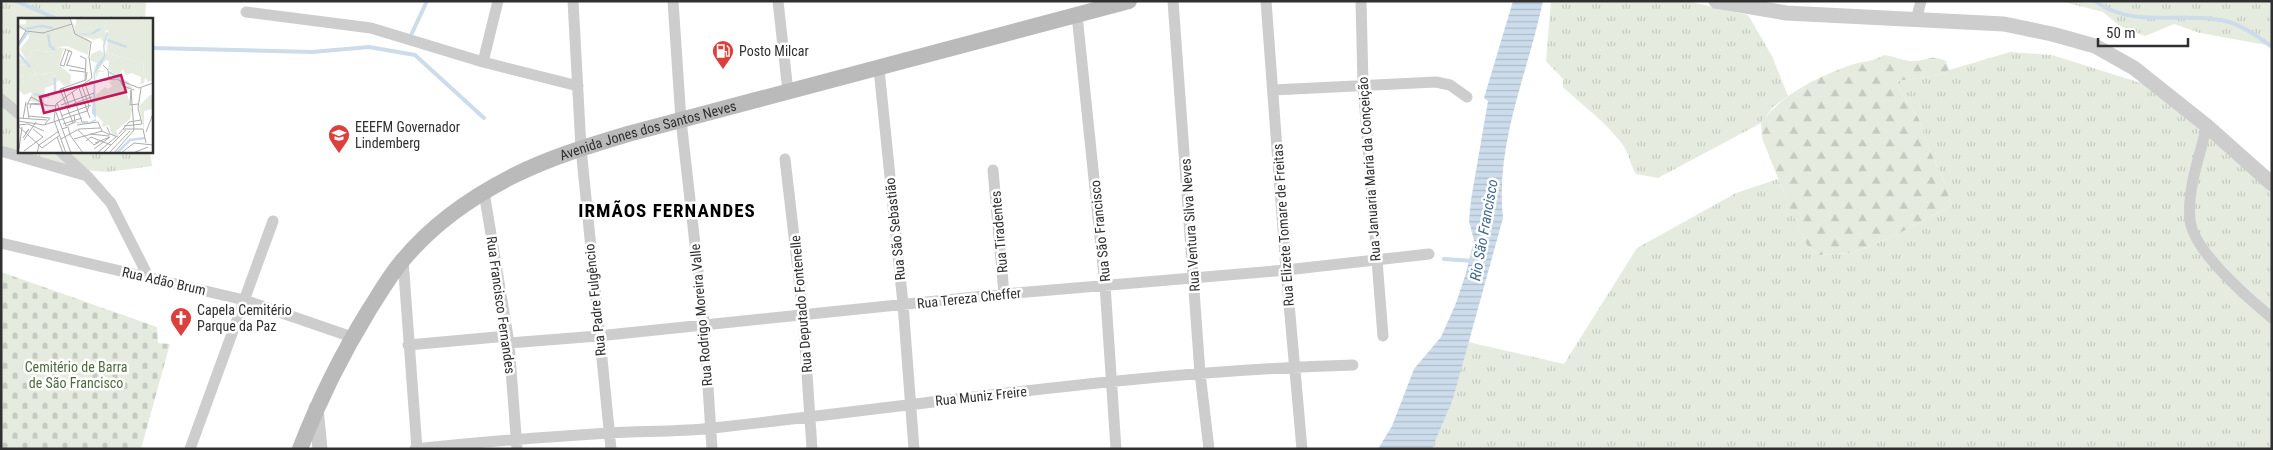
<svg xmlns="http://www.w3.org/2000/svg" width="2273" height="450" font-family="'Roboto Condensed',sans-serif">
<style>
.grass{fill:url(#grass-tufts)}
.forest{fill:url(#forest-firs)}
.cemetery{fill:url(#cemetery-stones)}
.water{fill:url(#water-rules)}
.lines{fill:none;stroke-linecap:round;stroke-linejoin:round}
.stream{stroke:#ccdceb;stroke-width:4}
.minor{stroke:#cdcdcd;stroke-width:11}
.tertiary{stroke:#cdcdcd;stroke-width:15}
.secondary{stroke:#bababa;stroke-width:16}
.labels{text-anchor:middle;stroke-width:5;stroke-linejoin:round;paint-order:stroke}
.poi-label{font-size:14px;fill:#303030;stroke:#fff;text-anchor:start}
.street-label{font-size:14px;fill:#303030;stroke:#fff}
.park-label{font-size:14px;fill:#4f6a3f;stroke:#fff}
.water-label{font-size:15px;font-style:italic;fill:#416a8f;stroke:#fff}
.district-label{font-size:19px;font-weight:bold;letter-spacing:1px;fill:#000;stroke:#fff}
.inset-river{fill:none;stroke:#ccdceb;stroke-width:2.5}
.inset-road{fill:none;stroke:#acacac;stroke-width:1}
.view{fill:#c2185b;fill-opacity:0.15;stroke:#c2185b;stroke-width:2.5}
.inset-edge{fill:none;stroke:#303030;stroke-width:2.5}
</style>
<defs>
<pattern id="grass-tufts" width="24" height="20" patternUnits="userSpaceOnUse" patternTransform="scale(1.25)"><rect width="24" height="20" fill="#e5ecdf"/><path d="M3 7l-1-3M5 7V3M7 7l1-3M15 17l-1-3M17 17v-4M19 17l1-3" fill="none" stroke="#c5cbc0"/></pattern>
<pattern id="forest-firs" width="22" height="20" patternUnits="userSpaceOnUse" patternTransform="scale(1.25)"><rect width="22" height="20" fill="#e5ecdf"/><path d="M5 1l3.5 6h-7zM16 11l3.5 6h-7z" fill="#c5cbc0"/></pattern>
<pattern id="cemetery-stones" width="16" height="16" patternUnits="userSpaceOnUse" patternTransform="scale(1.25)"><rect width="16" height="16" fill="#e5ecdf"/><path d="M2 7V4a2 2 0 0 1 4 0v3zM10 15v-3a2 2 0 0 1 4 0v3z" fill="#c5cbc0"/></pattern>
<pattern id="water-rules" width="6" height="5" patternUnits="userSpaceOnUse" patternTransform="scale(1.25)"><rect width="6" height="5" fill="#ccdceb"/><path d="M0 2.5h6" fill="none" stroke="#b0bdca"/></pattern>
</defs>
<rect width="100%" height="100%" fill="#fff"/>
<!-- grass -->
<path class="grass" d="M1 1H146L145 19H19V151H150L152 166 108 172 81 170 1 147Z
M1551 1H1687L1748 15 1772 56 1788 96 1773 107 1761 123 1658 178 1636 174C1630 165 1629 153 1623 145 1606 122 1583 106 1563 87V79L1546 61Z
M2060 1H2272V46L2200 33 2174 24 2145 36 2120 26 2103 12Z
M2010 52 2052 55 2147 85 2272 187V449H1432L1453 399 1468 342 1564 364 1637 248 1736 193 1778 179 1807 245 1818 255 1851 253 1892 237 1951 206 1947 188 1926 142 1919 119 1900 90 1897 81 1940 75 1949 70Z"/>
<!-- forest -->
<path class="forest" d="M1884 55C1893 56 1906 62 1915 61 1928 60 1932 54 1946 61L1949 70 1940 75 1897 81 1900 90 1919 119 1926 142 1947 188 1951 206 1892 237 1851 253 1818 255 1807 245 1790 208 1762 138 1761 123C1782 94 1817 77 1851 65 1862 61 1873 62 1884 55Z"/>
<!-- cemetery -->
<path class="cemetery" d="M1 272 157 327 158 343 170 344 141 449H1Z"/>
<!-- water -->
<path class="water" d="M1513 1H1543C1528 73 1495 143 1503 218L1453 399 1432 449H1378L1392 426 1414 369 1441 337 1456 303 1466 273 1474 240 1469 221 1471 200 1488 101 1484 98Z"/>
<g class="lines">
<!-- stream -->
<path class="stream" d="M16 1 57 19
M2095 1C2133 30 2185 10 2229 22 2245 27 2259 37 2272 47
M412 33 427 1
M151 48 312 52 369 47 415 55 484 118
M1444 259 1474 261"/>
<!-- minor -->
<path class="minor" d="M573 1 581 148 611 449
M673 1 681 120 704 324 712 449
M778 1 788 92
M1173 1 1200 373 1209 449
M1266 1 1286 270 1302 449
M1361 1 1363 84 1383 336
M246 12 371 28 483 62 578 86
M1077 15 1105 285 1116 449
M1916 20 1921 1
M483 62 498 1
M879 69 903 304 914 449
M1273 90 1436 82 1450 85 1467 97
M1 99 19 114
M2207 126C2200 155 2187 189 2190 220 2193 251 2248 298 2272 318
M1 151 84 175
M60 151 87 176 111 203 148 276
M785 159 803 314 812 449
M993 170 1004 294
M484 192 509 343 517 449
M1 243 244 300 352 337
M403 260 417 449
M509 343 598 336 1004 294 1286 270 1429 254
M408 345 508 336
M190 449 273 221
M415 449C480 442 544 437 609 433 643 431 678 432 713 428 926 405 1138 371 1353 365"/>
<!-- tertiary -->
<path class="tertiary" d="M1716 1 1786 13 2004 24 2052 34 2095 46 2134 68 2207 126 2272 184
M316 408 320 449"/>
<!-- secondary -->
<path class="secondary" id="s1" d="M300 449C319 400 342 354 369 310 380 293 390 275 403 260 432 225 470 198 511 177 548 158 588 146 628 134L1129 1"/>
</g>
<!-- icons -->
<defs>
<g id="fuel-pin" transform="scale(1.125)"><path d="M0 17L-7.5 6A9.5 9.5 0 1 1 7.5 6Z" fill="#dd3f3c" stroke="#fff"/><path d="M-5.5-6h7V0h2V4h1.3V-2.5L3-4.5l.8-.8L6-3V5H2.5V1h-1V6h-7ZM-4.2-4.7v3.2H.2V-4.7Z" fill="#fff"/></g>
<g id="school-pin" transform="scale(1.125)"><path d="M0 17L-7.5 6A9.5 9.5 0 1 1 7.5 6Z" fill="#dd3f3c" stroke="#fff"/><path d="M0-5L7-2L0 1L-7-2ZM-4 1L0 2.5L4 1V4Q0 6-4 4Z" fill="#fff"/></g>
<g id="church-pin" transform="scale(1.125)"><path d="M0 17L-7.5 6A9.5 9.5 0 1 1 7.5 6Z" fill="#dd3f3c" stroke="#fff"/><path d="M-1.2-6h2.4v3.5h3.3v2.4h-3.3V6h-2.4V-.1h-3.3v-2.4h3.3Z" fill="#fff"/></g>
</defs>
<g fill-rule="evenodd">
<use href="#fuel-pin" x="723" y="51"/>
<use href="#school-pin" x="339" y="135"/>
<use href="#church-pin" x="181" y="318"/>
</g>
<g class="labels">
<!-- poi labels -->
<g class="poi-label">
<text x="739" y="56">Posto Milcar</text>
<text x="355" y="132">EEEFM Governador<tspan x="355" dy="16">Lindemberg</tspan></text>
<text x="197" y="315">Capela Cemitério<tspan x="197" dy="16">Parque da Paz</tspan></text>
</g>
<!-- street labels -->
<g class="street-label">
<text dy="5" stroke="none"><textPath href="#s1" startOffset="498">Avenida Jones dos Santos Neves</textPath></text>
<text transform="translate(1369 169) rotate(-94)" y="5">Rua Januaria Maria da Conçeição</text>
<text transform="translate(1190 225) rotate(-94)" y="5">Rua Ventura Silva Neves</text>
<text transform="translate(1283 225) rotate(-94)" y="5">Rua Elizete Tomare de Freitas</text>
<text transform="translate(895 229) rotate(-96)" y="5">Rua São Sebastião</text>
<text transform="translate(1100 231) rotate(-96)" y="5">Rua São Francisco</text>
<text transform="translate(999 232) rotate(-95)" y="5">Rua Tiradentes</text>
<text transform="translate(164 281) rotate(13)" y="5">Rua Adão Brum</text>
<text transform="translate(969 298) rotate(-6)" y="5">Rua Tereza Cheffer</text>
<text transform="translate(595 300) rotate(-96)" y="5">Rua Padre Fulgêncio</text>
<text transform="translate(801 304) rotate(-95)" y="5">Rua Deputado Fontenelle</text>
<text transform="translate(501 305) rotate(82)" y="5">Rua Francisco Fernandes</text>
<text transform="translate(701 315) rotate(-95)" y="5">Rua Rodrigo Moreira Valle</text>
<text transform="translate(981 396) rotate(-6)" y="5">Rua Muniz Freire</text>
</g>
<!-- park labels -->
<g class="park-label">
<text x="76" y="372">Cemitério de Barra<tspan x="76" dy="16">de São Francisco</tspan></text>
</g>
<!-- water labels -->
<g class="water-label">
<text transform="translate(1484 230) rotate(-80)" y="5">Rio São Francisco</text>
</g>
<!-- district labels -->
<g class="district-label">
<text x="667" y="217">IRMÃOS FERNANDES</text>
</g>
</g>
<!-- overview -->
<g transform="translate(18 18)">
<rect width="135" height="135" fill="#fff"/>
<path d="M0 0H52L54 10 72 23 70 37 49 28 39 29 35 34 14 32 9 46 0 47V41L8 42 2 31 11 20 10 12 0 11V7L8 6V2ZM98 0H135V59L132 56 125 57 126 45 89 35 90 13ZM86 10 89 17 86 37 78 49 76 61 75 56 77 49 79 45 72 42 73 36 82 32 85 35 86 25 83 20 78 21V14ZM20 47H25L24 57 34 54 41 62 38 64 36 61 38 66 27 70 26 85 12 83 14 74 6 77 1 72 0 59 7 58 5 65H10V56L13 61 17 55 20 58 15 51ZM96 61 115 69 108 73 114 92 112 101 98 113 101 118 94 117 91 107 84 109 85 104 76 95 78 77 87 69 90 71 94 68 91 64ZM132 77H135V91L126 93V112L121 88Z" fill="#e5ecdf"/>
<path d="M59 0H98L99 2 92 13 86 10H83L78 12 74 16 82 11 77 22 58 16 54 3 57 9ZM89 22V35L126 45 125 57 132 55 135 62 130 64 127 59 126 65 119 67 123 65V59L114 55 108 57 105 51 101 57H98L90 51 91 43 88 42 80 52 88 54H81L77 61 79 48 88 38ZM39 29 52 31 45 32 41 47 53 57 52 67 46 68 34 54 23 57 22 47 15 51 20 58 17 55 13 61 10 56V66L4 64 6 58 0 59V47L9 46 14 32 35 34Z" fill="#e5ecdf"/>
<path d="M56 0 59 15 72 16 79 11 83 10H86L89 12 90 17 86 28 88 38 77 56 78 103 70 106 57 105 40 112 58 104 69 105 78 101 74 95 76 58 78 48 86 37 85 27 89 13 85 10 76 16 68 17 59 15Z" fill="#ccdceb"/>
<path class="inset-river" d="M7 11 23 8 35 10M30 16 32 28 37 32M89 22 109 29M0 28 10 14M0 35 12 49M91 54 111 66M37 60V76M16 76 31 79M99 135 112 122 127 120"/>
<path class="inset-road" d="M0 7 8 13 25 15 54 6M0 26 8 13M48 31 42 47 46 48 51 32M62 38 68 41 67 62M48 47 67 51M49 47 54 34 49 32M85 47 90 52 91 61M51 52 67 54M102 63 105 68 116 72M71 64 98 61 121 70 135 65M67 66 74 85M64 68 71 88M45 70 52 91M61 70 72 100M113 72 112 87 120 86M54 74 64 104H70M39 85 48 108 57 104 56 97M10 86 25 85M43 87 76 75M12 90 13 86 38 88M39 92 74 79M38 94 53 135M10 98 32 100 27 106M43 98 73 87M0 100 29 102M11 100 9 87 13 79 30 88M5 101 8 84M0 103 26 107M55 105 42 71 68 62 69 54M45 106 64 100M0 107 10 106 26 113M26 107 69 93 71 88M59 107 80 104 84 113 92 117M0 108 21 127 19 135M106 108 124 106 120 90 123 70M89 109 92 116 100 119M44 111 50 109 52 117 65 135M105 111H125L128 125M60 112 76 127 81 124M128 114 135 96M72 116 91 118M101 116 111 104 123 102M39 119 45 135M5 120 11 111 7 115M43 121 61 111 82 110M56 121 84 113M6 122 18 104M68 123 73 119 93 127M24 130 21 127 41 113M24 130 42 117M1 131 4 109M76 131 92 119 77 125M6 133 25 119 15 111M48 135 36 102 38 86 74 60 71 39 73 24 57 16 52 0M79 135 98 119M85 135 108 112M91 135 112 113M96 135 116 112 113 72M103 135 116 125 135 127M115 135 130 129"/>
<path class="view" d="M103 57 108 74 26 95 22 79Z"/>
<rect width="135" height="135" class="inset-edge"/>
</g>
<!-- border -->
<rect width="2273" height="450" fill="none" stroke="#303030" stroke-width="5"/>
<!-- scale -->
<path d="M2098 38v8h90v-8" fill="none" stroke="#303030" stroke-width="2.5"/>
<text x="2106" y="38" font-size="15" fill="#303030" stroke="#ffffff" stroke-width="4" paint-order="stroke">50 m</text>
</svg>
